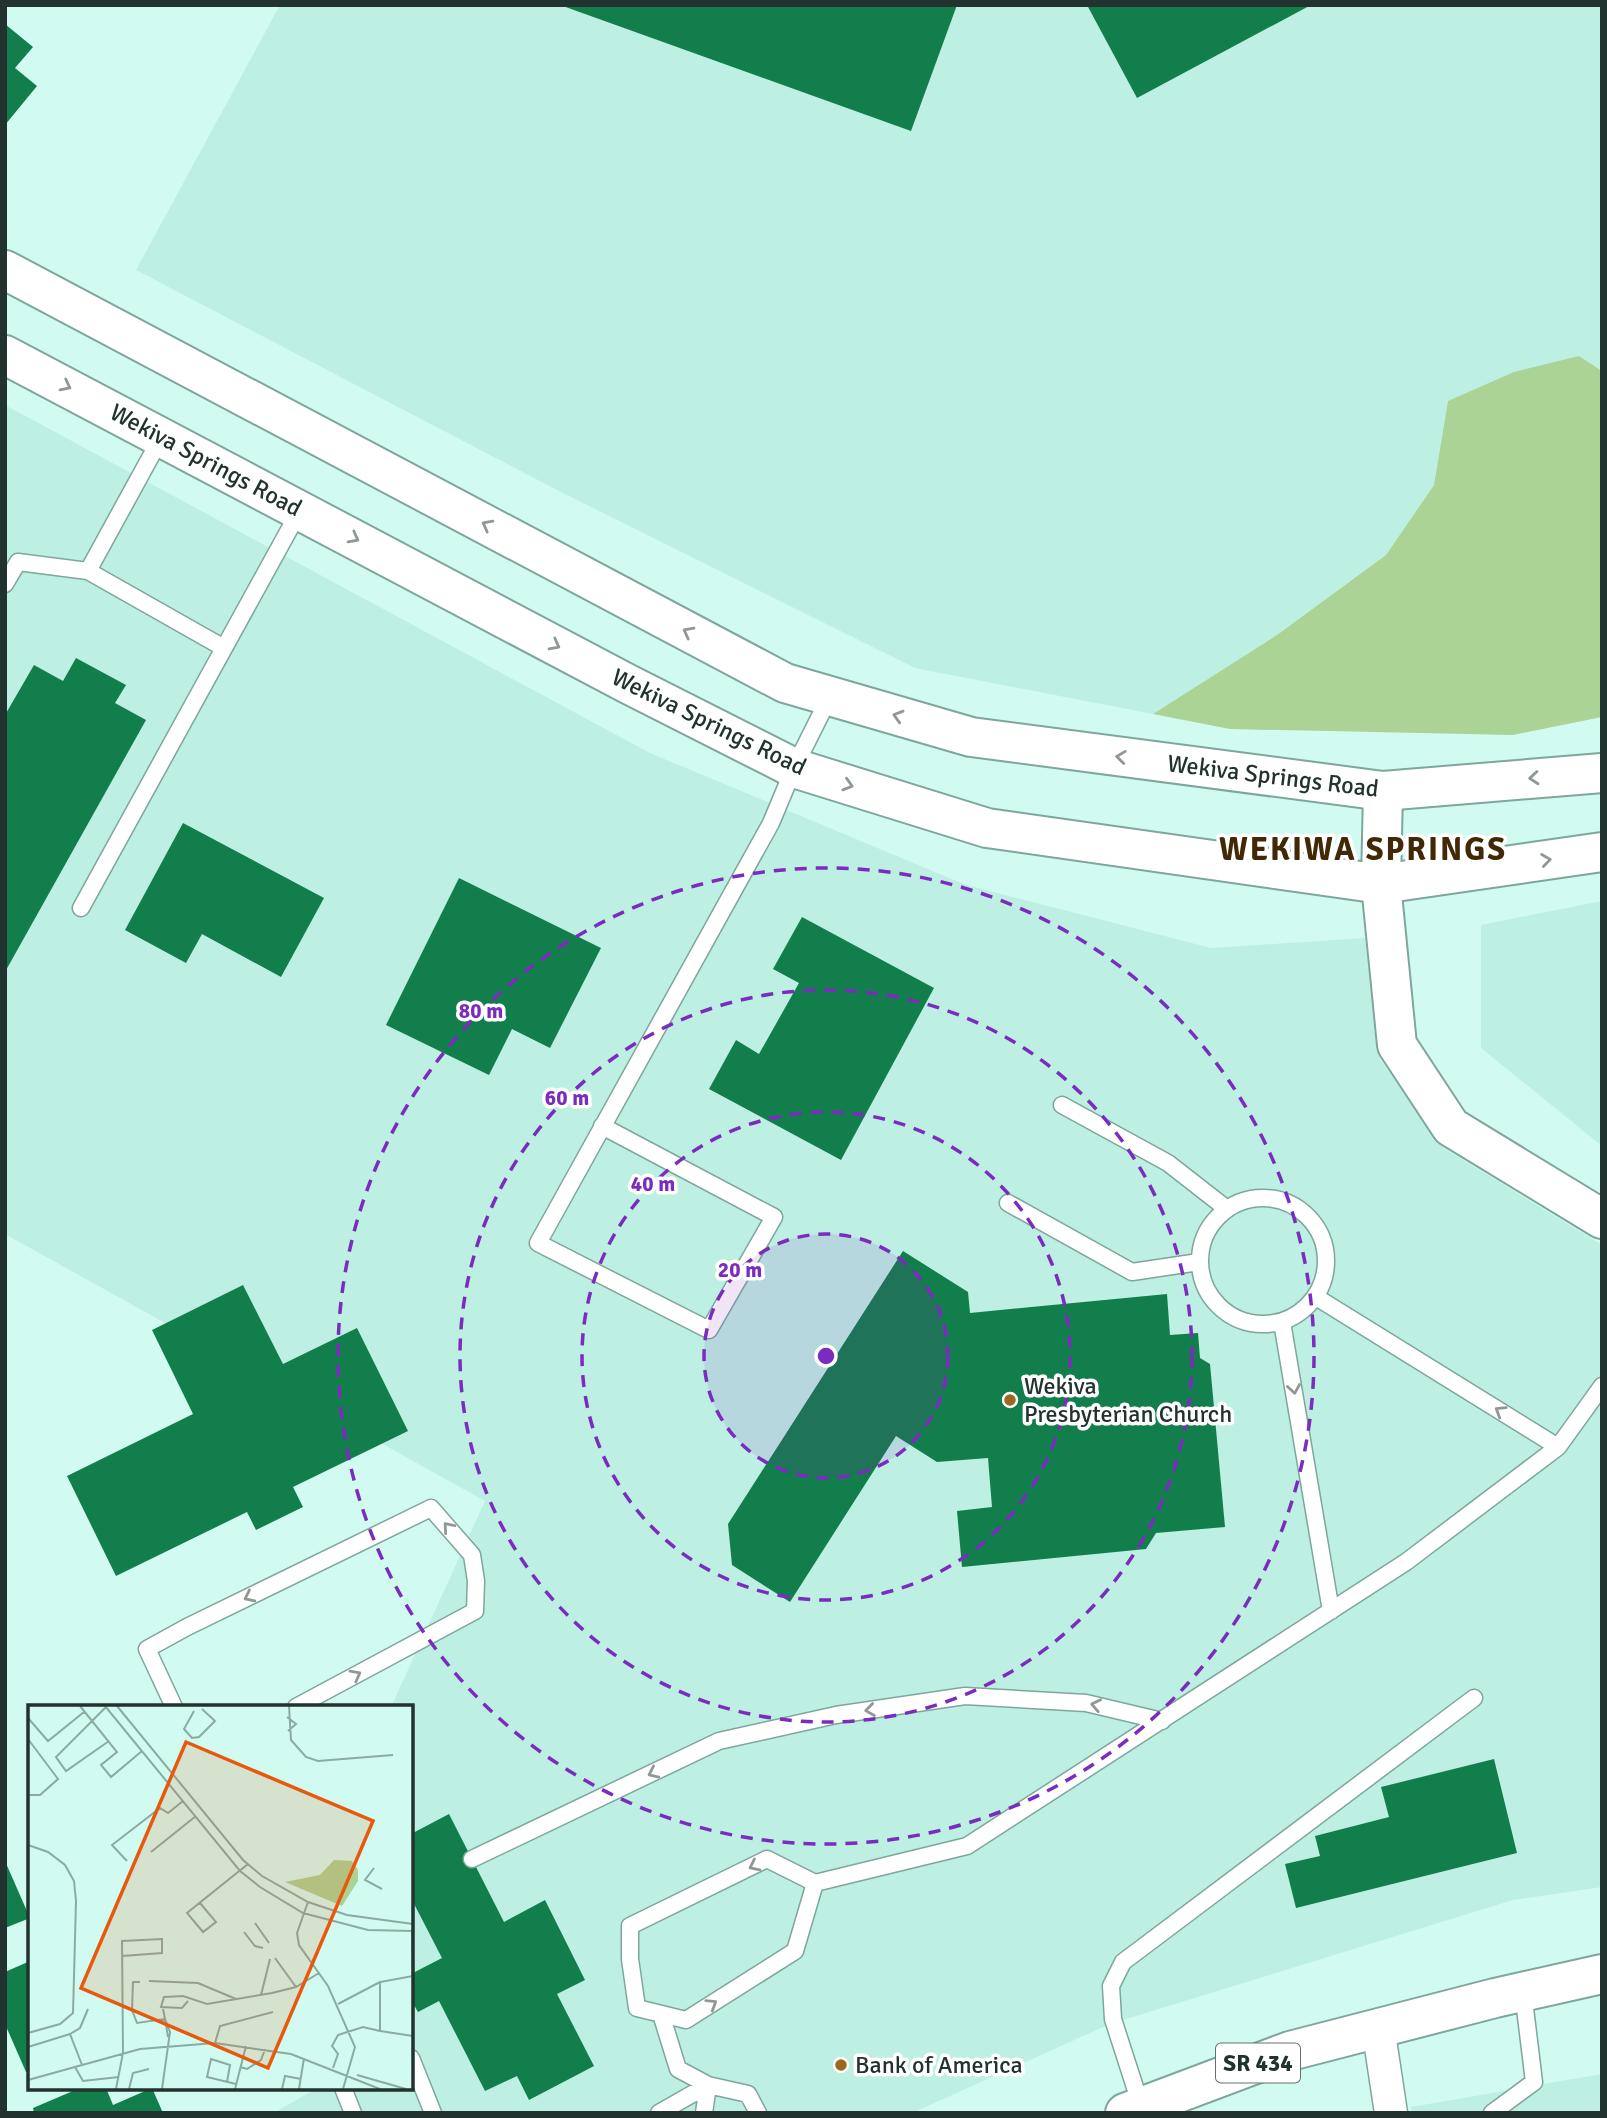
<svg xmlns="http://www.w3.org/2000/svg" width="1607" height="2118" font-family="Signika,sans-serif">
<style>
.built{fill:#bdefe2}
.green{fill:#aad395}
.building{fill:#127e4b}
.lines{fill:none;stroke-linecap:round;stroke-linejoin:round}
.service-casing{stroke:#7ea69c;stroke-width:19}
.minor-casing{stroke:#7ea69c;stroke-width:35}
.tertiary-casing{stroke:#7ea69c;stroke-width:42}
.secondary-casing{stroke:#7ea69c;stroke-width:42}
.primary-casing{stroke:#7ea69c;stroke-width:42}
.service{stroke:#fff;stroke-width:16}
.minor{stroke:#fff;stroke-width:32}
.tertiary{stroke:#fff;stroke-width:38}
.secondary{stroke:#fff;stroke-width:38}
.primary{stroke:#fff;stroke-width:38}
.oneway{stroke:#909896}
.ring{fill:none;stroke:#7b2cbf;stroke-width:3.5;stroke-dasharray:12 9}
.poi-dot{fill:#9b691d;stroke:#fff;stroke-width:2.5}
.labels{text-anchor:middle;stroke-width:7;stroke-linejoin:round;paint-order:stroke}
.shield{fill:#fff;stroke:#64706d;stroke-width:2}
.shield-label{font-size:23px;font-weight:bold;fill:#22322e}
.street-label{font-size:24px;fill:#22322e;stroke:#fff}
.poi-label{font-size:24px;fill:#22322e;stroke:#fff;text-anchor:start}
.district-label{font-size:32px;font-weight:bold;letter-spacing:2px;fill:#412905;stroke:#fff}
.inset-road{fill:none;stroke:#8baba2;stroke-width:2}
.view{fill:#e8590c;fill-opacity:0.15;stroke:#e8590c;stroke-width:3.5}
.inset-edge{fill:none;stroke:#22322e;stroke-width:3.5}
.centre{fill:#7b2cbf;stroke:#fff;stroke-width:3.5}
.ring-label{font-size:21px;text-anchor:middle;font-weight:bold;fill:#7b2cbf;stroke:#fff;stroke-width:7;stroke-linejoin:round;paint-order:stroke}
</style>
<rect width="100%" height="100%" fill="#d1fbf0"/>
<!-- built -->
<path class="built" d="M280 5H1602V371L1579 356 1448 401 1434 485 1386 555 1277 635 1153 714 915 668 559 491 136 270Z
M5 405 650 753 966 885 1211 948 1365 938 1376 1046 1380 1059 1435 1139 1442 1147 1602 1245V1887L1513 1900 1110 2024 912 2113H274L317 2088H411V1707H391L485 1501 5 1234Z
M1602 901V1146L1481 1048V925Z
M1602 2074V2113H1412L1411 2107Z"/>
<!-- green -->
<path class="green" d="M1579 356 1602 371V717L1513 735 1230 729 1153 714 1277 635 1386 555 1434 485 1448 401 1514 372Z"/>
<!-- building -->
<path class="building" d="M560 5H957L911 131Z
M1087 5H1311L1137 98Z
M5 24 33 47 15 68 37 86 5 125Z
M76 658 126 685 115 703 146 720 5 972V715L34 665 63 681Z
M183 823 324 898 281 977 202 934 186 963 125 930Z
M459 878 601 948 550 1048 512 1029 489 1075 386 1025Z
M802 917 934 988 841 1160 709 1089 736 1040 759 1054 799 983 773 969Z
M903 1251 968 1292 970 1313 1167 1294 1170 1335 1198 1333 1200 1358 1210 1364 1225 1527 1156 1533 1146 1549 962 1567 957 1511 992 1507 988 1458 937 1462 896 1436 790 1602 732 1565 728 1524Z
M243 1285 283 1364 357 1328 408 1431 293 1487 303 1507 256 1530 247 1512 116 1576 67 1476 193 1414 152 1330Z
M1494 1759 1517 1853 1296 1908 1285 1864 1320 1856 1315 1836 1389 1817 1381 1787Z
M449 1814 504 1922 545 1900 585 1980 557 1994 594 2066 529 2100 517 2076 485 2091 439 2001 418 2012 411 2000V1974L442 1958 411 1898V1834Z
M5 1861 30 1918 5 1928Z
M30 1961V2070L26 2072 5 2024V1972Z
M80 2088H106L113 2105 152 2088 163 2113H34L33 2108Z"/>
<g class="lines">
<!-- service casing -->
<g class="service-casing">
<path id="service" d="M88 571 224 648
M5 584 18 562 88 571 162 436
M81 908 300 510
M1062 1105 1168 1163 1227 1209
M602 1126 774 1217 709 1330 538 1243 771 823 794 768 830 696
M1200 1261a63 63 0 1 1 126 0a63 63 0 1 1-126 0Z
M1008 1203 1132 1272 1199 1262
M1316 1297 1558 1447
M1282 1322 1331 1611
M174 1707 147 1649 187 1627 431 1508 472 1555 476 1581 475 1611 296 1707
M472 1859 719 1741 836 1715 965 1696 1086 1703 1162 1721
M815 1883 795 1951 686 2020 637 2008 630 1959V1926L767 1859 815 1883 967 1846 1406 1562 1558 1447 1602 1386
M661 2014 678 2069 708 2085
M411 2058 433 2113
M343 2088 353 2113
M1141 2106 1113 2019 1111 1986 1123 1962 1474 1698
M659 2113 708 2085
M704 2113 708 2085 748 2094 758 2113
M1492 2113 1534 2082 1523 1992"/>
</g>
<!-- minor casing -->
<g class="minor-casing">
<path id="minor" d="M1378 2027 1391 2113"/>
</g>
<!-- tertiary casing -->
<g class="tertiary-casing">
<path id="tertiary" d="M1383 791 1381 884 1397 1045 1451 1127 1602 1219"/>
</g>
<!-- secondary casing -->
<g class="secondary-casing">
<path id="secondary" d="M5 270 785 683 971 737 1383 791 1602 773
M5 355 628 684 794 768 987 828 1381 884 1602 852"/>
</g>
<!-- primary casing -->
<g class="primary-casing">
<path id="primary" d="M1125 2113 1290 2051 1495 1998 1602 1974"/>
</g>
<!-- service -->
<use href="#service" class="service"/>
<!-- minor -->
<use href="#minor" class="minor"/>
<!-- tertiary -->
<use href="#tertiary" class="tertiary"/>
<!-- secondary -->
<use href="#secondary" class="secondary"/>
<!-- primary -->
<use href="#primary" class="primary"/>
</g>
<!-- one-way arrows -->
<defs><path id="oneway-chevron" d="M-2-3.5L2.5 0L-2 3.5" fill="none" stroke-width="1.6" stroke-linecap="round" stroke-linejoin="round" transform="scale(1.75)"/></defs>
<g class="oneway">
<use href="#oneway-chevron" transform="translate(66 386) rotate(27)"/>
<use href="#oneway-chevron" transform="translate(487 525) rotate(-152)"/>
<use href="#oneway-chevron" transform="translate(354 538) rotate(28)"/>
<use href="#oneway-chevron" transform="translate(688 632) rotate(-152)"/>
<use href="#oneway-chevron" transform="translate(555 645) rotate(28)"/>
<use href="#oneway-chevron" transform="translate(898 716) rotate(-164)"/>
<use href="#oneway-chevron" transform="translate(1121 757) rotate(-173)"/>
<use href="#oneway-chevron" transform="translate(1534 778) rotate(175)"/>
<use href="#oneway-chevron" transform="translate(848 785) rotate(17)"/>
<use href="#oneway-chevron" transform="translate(1546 860) rotate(-8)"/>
<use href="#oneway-chevron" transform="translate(1294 1389) rotate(81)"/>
<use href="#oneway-chevron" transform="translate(1500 1411) rotate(-148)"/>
<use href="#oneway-chevron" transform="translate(448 1527) rotate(-131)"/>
<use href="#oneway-chevron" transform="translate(249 1597) rotate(154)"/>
<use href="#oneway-chevron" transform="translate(356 1675) rotate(-28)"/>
<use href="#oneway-chevron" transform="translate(1096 1705) rotate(-168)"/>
<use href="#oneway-chevron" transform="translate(870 1710) rotate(172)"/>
<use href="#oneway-chevron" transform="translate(653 1773) rotate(155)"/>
<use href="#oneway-chevron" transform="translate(754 1866) rotate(154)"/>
<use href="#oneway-chevron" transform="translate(712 2004) rotate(-32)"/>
</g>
<!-- distance rings -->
<circle cx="826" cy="1356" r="122" fill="#7b2cbf" fill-opacity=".12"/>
<g class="ring">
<circle cx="826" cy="1356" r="122"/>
<circle cx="826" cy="1356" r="244"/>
<circle cx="826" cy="1356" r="366"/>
<circle cx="826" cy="1356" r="488"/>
</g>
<!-- markers -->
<g class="poi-dot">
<circle cx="1010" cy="1400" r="7"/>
<circle cx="841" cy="2065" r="7"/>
</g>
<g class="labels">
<!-- shield labels -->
<rect class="shield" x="1216" y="2043.5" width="84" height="39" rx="5"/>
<g class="shield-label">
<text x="1258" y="2071">SR 434</text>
</g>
<!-- street labels -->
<g class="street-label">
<text transform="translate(206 460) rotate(28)" y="8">Wekiva Springs Road</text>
<text transform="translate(709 722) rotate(26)" y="8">Wekiva Springs Road</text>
<text transform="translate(1273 776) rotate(7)" y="8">Wekiva Springs Road</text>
</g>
<!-- poi labels -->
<g class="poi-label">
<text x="1024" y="1394">Wekiva<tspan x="1024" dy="28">Presbyterian Church</tspan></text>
<text x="855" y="2073">Bank of America</text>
</g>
<!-- district labels -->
<g class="district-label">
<text x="1363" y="860">WEKIWA SPRINGS</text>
</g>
</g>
<!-- overview -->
<g transform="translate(28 1705)">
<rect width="385" height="385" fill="#d1fbf0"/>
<path d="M306 155 324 156 330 165V176L314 201 257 177 292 170Z" fill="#aad395"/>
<path class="inset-road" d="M52 1 89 47 73 60 83 72 114 46M77 1 212 166 232 182 275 208 340 225 385 226M89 1 215 155 234 171 280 197 319 210 385 219M261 1 263 35 278 52 290 56 365 50M78 2 28 52 38 66 81 36M166 6 156 24 164 33 171 32 187 16 174 4M259 12 268 19 260 26M0 13 20 36 56 7M0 34 30 74 12 90H0M0 140 20 147 37 160 46 176 48 196 45 308 32 319 0 328M123 147 168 111M99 156 84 140 132 103 140 108 155 96M346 163 337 175 354 184M280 197 269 228 271 240 300 281 327 342 315 384M172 198 188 217 175 227 159 208 220 159M227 218 241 238M384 224 385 271M216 227 227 241 235 243M247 253 268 282M385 271 352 277V326L385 331M121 276 170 278 208 294M112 277H105L104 305 109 318 137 314 135 304M233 290 242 254M160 296 154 303 133 302 136 292 155 291 179 299 244 288 268 282 291 268M310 299 352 277M42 329 52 323 60 304M187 338 192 321 245 307M0 342 42 329 54 360M47 362 55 376 91 372M212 362 219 364 233 355 237 344M305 363 310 349 304 341 310 330 335 322 352 326M329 370 378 384M0 375 112 344 187 338 263 349 352 384M199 377 202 360 183 354 179 372 208 379M88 384 95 348 94 236 134 234V248L94 251M101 384 105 368 121 364M134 384 142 327 137 314 140 332M207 384 218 341M254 384 257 371 273 374M271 384 276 353"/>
<path class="view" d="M158 37 345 116 240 363 53 283Z"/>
<rect width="385" height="385" class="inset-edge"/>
</g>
<circle cx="826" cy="1356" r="10" class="centre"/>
<g class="ring-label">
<text x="481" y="1018">80 m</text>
<text x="567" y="1105">60 m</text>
<text x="653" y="1191">40 m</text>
<text x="740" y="1277">20 m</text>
</g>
<!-- border -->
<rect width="1607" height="2118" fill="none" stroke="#22322e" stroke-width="14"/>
</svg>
